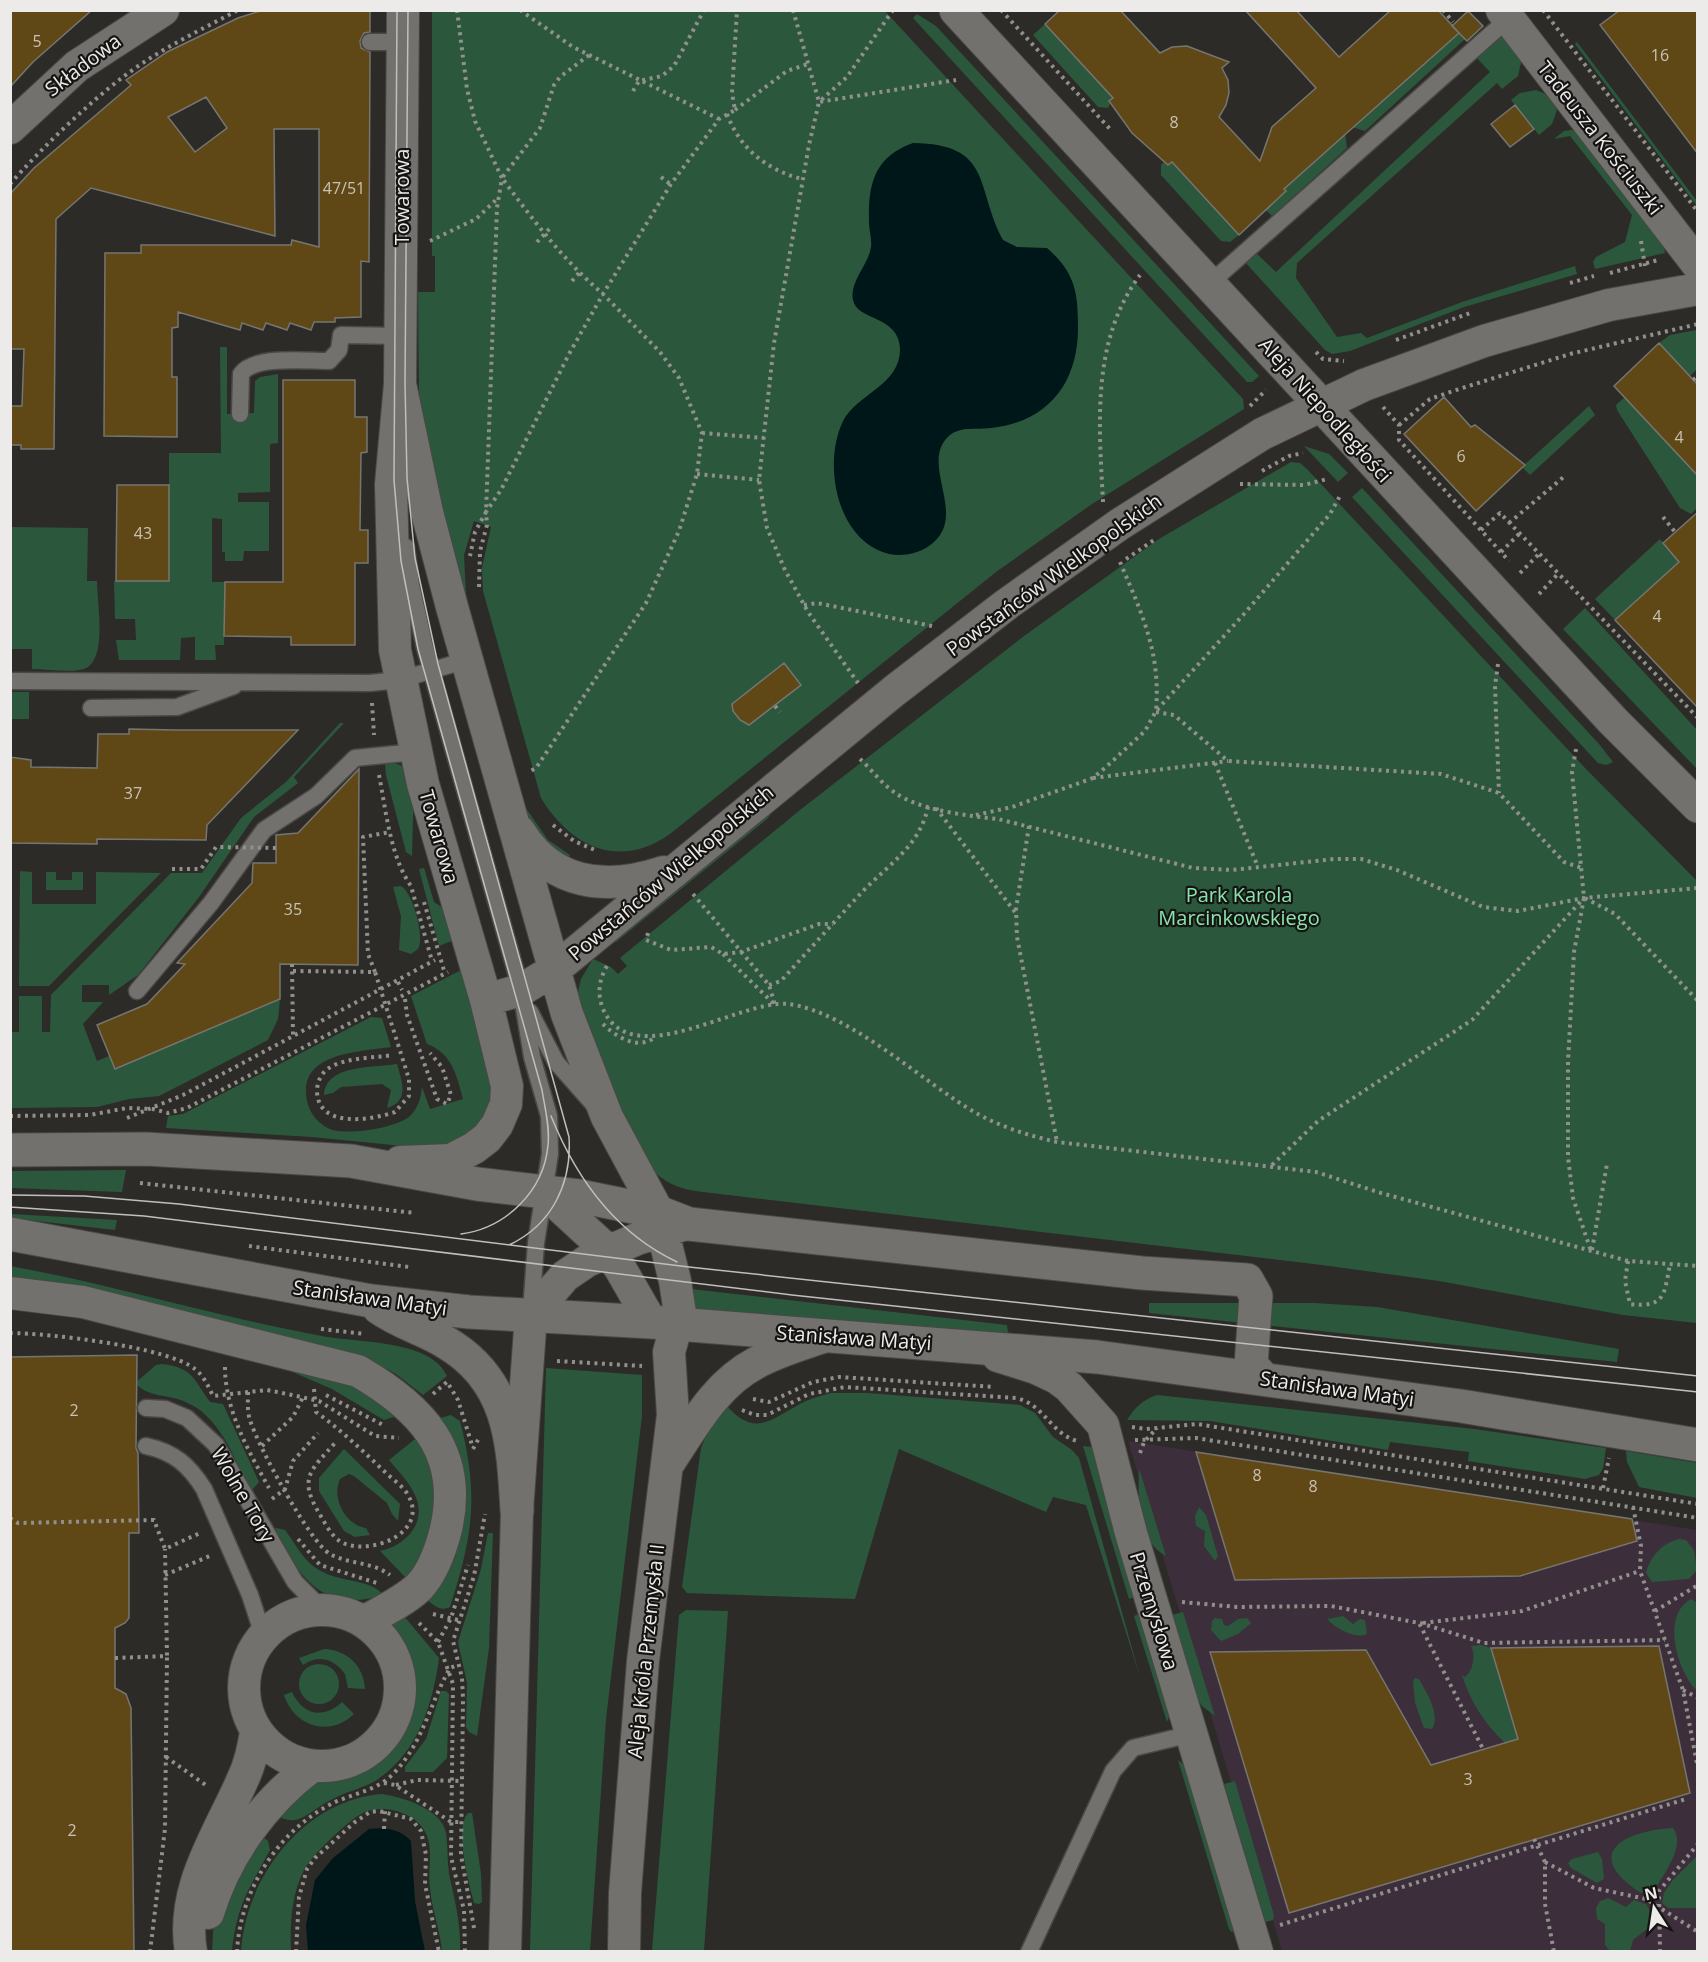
<svg xmlns="http://www.w3.org/2000/svg" width="1708" height="1962" font-family="'Open Sans',sans-serif">
<style>
.commercial{fill:#3c2e3a}
.green{fill:#2b583d}
.water{fill:#001719}
.building{fill:#5f4816;stroke:#777571;stroke-width:1.5;fill-rule:evenodd}
.lines{fill:none;stroke-linecap:round;stroke-linejoin:round}
.service-casing{stroke:#494845;stroke-width:19}
.minor-casing{stroke:#494845;stroke-width:34}
.tertiary-casing{stroke:#494845;stroke-width:35}
.path{stroke:#91908d;stroke-width:4;stroke-dasharray:3 4.5;stroke-linecap:butt}
.service{stroke:#73716d;stroke-width:16}
.minor{stroke:#73716d;stroke-width:32}
.tertiary{stroke:#73716d;stroke-width:33}
.tram{stroke:#c1bfbd;stroke-width:1.5}
.path-bridge{stroke:#91908d;stroke-width:4;stroke-dasharray:3 4.5;stroke-linecap:butt}
.labels{text-anchor:middle;stroke-width:4.5;stroke-linejoin:round;paint-order:stroke}
.number-label{font-size:16px;fill:#c9c2b4}
.street-label{font-size:20px;fill:#ecebe9;stroke:#151413}
.park-label{font-size:20px;fill:#89e5ab;stroke:#151413}
</style>
<rect width="100%" height="100%" fill="#2d2b28"/>
<!-- commercial -->
<path class="commercial" d="M1128 1441 1697 1530V1951H1282Z"/>
<!-- green -->
<path class="green" d="M884 10 1243 399 1244 409 1092 504 996 572 670 834C619 870 571 847 541 798L483 591 482 568 491 527 474 521 464 555 466 595 525 807 548 840 570 855 568 862 526 823 450 561 424 433 419 391 418 292H435V256H432V11Z
M917 14 936 26 1259 376 1252 382H1247L913 18Z
M1045 24 1113 98 1108 108 1098 107 1033 35Z
M1459 32 1465 39 1365 131 1352 127Z
M1505 35 1522 58 1518 76 1502 89 1497 83 1297 263 1296 278 1337 337 1361 333 1367 338 1462 302 1575 266 1577 274 1464 307 1350 351 1332 354 1325 350 1245 262 1254 251 1276 272 1490 72 1476 57 1497 38Z
M1577 42 1697 201V206L1575 44Z
M1536 90 1552 97 1557 110 1552 124 1539 135 1511 100 1520 93Z
M1571 130 1577 131 1663 243 1665 253 1595 269 1593 262 1596 257 1625 242 1632 215 1570 136 1554 139 1564 131Z
M1345 133 1347 148 1272 216 1266 210 1284 189Z
M1165 161 1172 162 1239 235 1230 242 1221 241 1161 175V165Z
M1697 330V369L1690 376 1659 343 1670 335Z
M220 347H227V414L254 413 255 381 260 377 278 374V443L270 444V492L238 493V502H269V551H244L243 561H225V552H222V519L212 518V582H225L224 645H215L216 660H195V637L181 638 180 660H119L116 640H136L135 619H115L114 581H169V453H221Z
M1625 397 1697 476V508L1691 514 1680 508 1617 410 1616 405Z
M1589 406 1595 415 1530 475 1522 467Z
M1304 446 1329 454 1348 473 1338 482Z
M1291 462 1300 463 1307 469 1585 768 1697 881V1323L1623 1315 1439 1281 1322 1265 695 1191C677 1188 663 1181 651 1169L601 1073 577 996 581 979 593 959 611 967 618 974 627 966 620 958 800 810 1024 636 1159 539Z
M1362 488 1599 744 1613 762 1606 765 1598 763 1352 497Z
M11 527 88 528 87 581H97C97 603 108 661 84 669 69 673 48 669 32 669V649H11Z
M1660 539 1679 562 1615 620 1595 599Z
M1585 608 1697 730V769L1563 629Z
M11 692H29V719H11Z
M340 723H344L294 777 298 783 254 817 199 897 138 975 109 995V985H82V1002H103L83 1024 97 1061 109 1056 115 1069 280 999 278 1019 268 1040 159 1096 129 1099 97 1107 11 1108V1032H19V996H42V1032H50L51 995 171 873H202L241 818 286 782Z
M394 763 405 767 414 779 412 856 406 852 386 775 385 764Z
M784 798 767 819 616 942 613 939Z
M424 868 434 902 449 912 459 938 439 946 419 869Z
M20 871 32 872V904H96V872L161 873 49 986H19Z
M46 872H56V880H72V872H83V890H46Z
M401 886C413 893 425 937 418 949L411 954 399 950 401 916 393 887Z
M467 967 496 1073 488 1120 451 1146 423 1148 312 1137 166 1128 168 1116 183 1114 371 1017 382 1018 391 1047C359 1052 297 1052 307 1101 310 1114 318 1124 330 1129 346 1136 397 1128 410 1116 418 1108 421 1098 422 1087L430 1109 463 1099C457 1076 452 1053 427 1044L411 996Z
M397 1064C402 1082 410 1101 387 1108L391 1090 382 1084 341 1087 333 1093 324 1095C326 1064 373 1068 397 1064Z
M126 1170 122 1192 11 1188V1171Z
M11 1214 117 1220 115 1230 11 1218Z
M10 1266C115 1285 217 1317 322 1336 356 1343 431 1339 447 1376L423 1395 396 1374 370 1360 11 1284Z
M691 1289 1007 1325 1008 1333 693 1309Z
M1149 1303H1315L1377 1307 1619 1349 1617 1362 1149 1313Z
M162 1364C194 1368 193 1379 210 1402L223 1404 259 1482 251 1491C235 1461 222 1420 190 1404 169 1393 150 1399 135 1383L156 1365Z
M274 1364 358 1387 400 1415 384 1420 332 1389Z
M546 1368 642 1375V1416L606 1719 590 1951H530Z
M831 1393H867L1020 1405 1035 1413 1053 1437 1072 1450 1079 1458 1140 1677 1086 1505 1053 1497 1046 1512 899 1449 855 1599 687 1593 682 1587 701 1448 709 1429 726 1405C754 1437 769 1421 800 1404 809 1399 820 1396 831 1393Z
M1157 1395 1474 1429 1606 1448 1603 1468 1599 1475 1585 1479 1468 1461 1469 1452 1390 1442 1388 1450 1210 1421 1127 1420C1134 1408 1144 1399 1157 1395Z
M451 1415 460 1421C479 1494 473 1536 450 1607 440 1612 434 1605 426 1599L454 1448 440 1418Z
M420 1435 437 1483 430 1543 408 1580 380 1551C405 1546 428 1523 415 1495 409 1482 398 1471 389 1460Z
M1083 1446 1092 1447 1137 1596 1129 1599Z
M344 1449 400 1504 398 1521 392 1514 387 1503 354 1476 349 1474 340 1479C331 1499 346 1525 366 1528L370 1535 355 1537 344 1531 319 1491V1478Z
M1626 1451 1697 1463V1498L1639 1487 1627 1462Z
M1139 1468 1166 1556C1137 1541 1138 1496 1139 1468Z
M1199 1507 1206 1515 1218 1556 1215 1561 1204 1546 1205 1531 1196 1526 1195 1516Z
M276 1528 285 1530C297 1546 304 1563 323 1572 344 1583 367 1578 384 1595 322 1614 301 1577 273 1531Z
M488 1533H493L489 1648 477 1736 469 1732 466 1727 467 1683 458 1642 481 1569Z
M1679 1539 1686 1540 1694 1550 1697 1570 1689 1579 1652 1582 1646 1573C1650 1557 1662 1543 1679 1539Z
M1691 1599 1696 1602 1697 1610 1698 1687 1695 1689C1677 1669 1661 1615 1691 1599Z
M686 1610 728 1611 704 1951H652L679 1615Z
M1183 1612 1215 1716 1202 1706 1197 1698 1172 1615Z
M1142 1613 1170 1715 1167 1722 1134 1616Z
M403 1615 439 1658C433 1704 417 1755 375 1781 361 1789 344 1792 329 1801 306 1813 298 1830 273 1813 286 1803 298 1790 312 1782 323 1775 340 1777 352 1773 398 1757 422 1710 411 1663 407 1647 394 1637 389 1623Z
M1343 1616 1353 1624 1360 1619 1365 1620 1367 1634C1356 1640 1335 1628 1327 1619Z
M1215 1618 1222 1619 1224 1625 1228 1626 1238 1619 1247 1618 1251 1623 1238 1634 1221 1641 1211 1630 1212 1621Z
M1481 1645 1491 1648 1518 1739 1505 1743C1484 1723 1471 1703 1462 1675L1465 1677C1473 1671 1476 1655 1471 1646Z
M324 1649C347 1650 364 1666 365 1689L348 1688 345 1674C334 1659 319 1654 303 1665L299 1658Z
M299 1684a20 20 0 1 1 40 0a20 20 0 1 1-40 0Z
M1415 1678 1419 1679C1426 1692 1441 1714 1432 1729L1424 1728 1415 1703 1413 1681Z
M441 1691H446L449 1694 447 1758 433 1772H405V1767L426 1739Z
M292 1692C303 1716 324 1719 342 1702L354 1714C329 1738 294 1726 284 1695Z
M1178 1760 1187 1767 1237 1930 1231 1932 1229 1929Z
M1235 1781 1274 1915 1273 1920 1265 1922 1224 1784Z
M382 1794C402 1797 442 1809 446 1833 448 1846 447 1860 449 1874 455 1901 461 1924 460 1951H442C440 1930 432 1910 430 1888 427 1868 435 1848 424 1830 414 1812 385 1805 367 1811 352 1816 311 1856 304 1870 291 1895 290 1925 291 1951H241C246 1877 304 1800 382 1794Z
M468 1813H472L481 1874 482 1902 479 1904 474 1903C469 1884 454 1828 468 1813Z
M1673 1828C1686 1845 1665 1872 1656 1888L1641 1893C1581 1854 1623 1831 1673 1828Z
M258 1833 268 1841 270 1850C249 1889 237 1904 232 1951L212 1952 214 1915Z
M1598 1852 1602 1859 1604 1879 1597 1883 1571 1868 1568 1863 1572 1859Z
M1696 1857 1697 1908H1668L1662 1903 1664 1893 1672 1881Z
M1608 1898 1626 1907 1634 1900 1646 1904 1652 1915V1925L1633 1940 1630 1951H1610L1605 1945V1924L1597 1919 1596 1908 1600 1901Z"/>
<!-- water -->
<path class="water" d="M913 143C993 144 975 187 1003 240L1017 247 1047 248C1075 273 1078 291 1078 328 1078 383 1048 422 991 428 978 430 961 426 950 435 918 462 967 512 934 542 922 553 904 557 889 554 837 541 822 465 843 421 857 394 901 385 900 348 898 315 857 321 853 300 849 282 869 264 871 247 872 239 869 230 869 223 868 184 874 157 913 143Z
M369 1829C385 1827 400 1829 411 1841L415 1901 425 1951H308L306 1925 315 1880 333 1858Z"/>
<!-- building -->
<path class="building" d="M10 10H92L33 62 10 87Z
M263 10H370V32L364 33 360 41 361 48 370 52 369 262 361 261V317L335 318V322H314L311 330 290 323 287 330 266 323 263 330 242 323 240 330 178 312V327L172 328V377H177V437L104 436 105 253H141V245H291L292 240 319 247V129H274L275 236 91 188 56 219 54 449H21V445H10V406H22L24 349H10V194L34 168 131 85 126 80 167 52 238 18ZM206 97 227 128 195 152 168 117Z
M1060 10H1120L1160 53 1172 47 1187 46 1229 62 1222 68 1228 80 1229 93 1226 105 1219 117 1260 161 1272 127 1316 88 1245 10H1296L1339 57 1391 10H1438L1459 33 1284 189 1286 191 1239 235 1172 162 1168 165 1132 133 1109 101 1113 98 1045 24Z
M1620 10H1698V154L1600 25Z
M1468 11 1483 26 1467 41 1452 26Z
M1515 105 1534 129 1510 147 1491 124Z
M1659 343 1698 385V476L1614 386Z
M283 380H355V417H367V452L361 453 360 530H368V563H355V645H291V637L224 636 225 582H283Z
M1444 397 1471 427 1475 425 1525 465 1476 511 1404 434Z
M117 485H169V581H116Z
M1698 512V708L1615 620 1679 562 1663 543Z
M784 663 801 685 749 725 740 720 733 711 732 704Z
M129 729 176 730H298L207 825 206 840 97 839V844L10 843V757L31 760V767L97 768 98 734H129Z
M359 769 358 965 280 964V999L115 1069 97 1025 147 1004 185 964 177 963 252 883 253 863H276V835L298 833Z
M137 1355 136 1448 138 1453 139 1533H129V1618L125 1623 115 1628V1688L126 1694 131 1708 134 1952H10V1357Z
M1196 1452 1632 1519 1637 1541 1520 1576 1235 1580Z
M1659 1646 1690 1793 1289 1913 1210 1652 1366 1650 1431 1765 1518 1739 1491 1648Z"/>
<g class="lines">
<!-- service casing -->
<g class="service-casing">
<path id="service" d="M370 42H403
M1209 284 1508 19
M240 414 241 374C254 355 306 361 329 361L339 350 341 335 400 336
M406 547 411 585 425 648 521 990 532 1057 549 1116 550 1154 536 1243 531 1311
M10 681 370 683 399 680 467 660
M91 708 177 707 234 686
M137 991 211 903 264 830 316 796 355 758 415 752
M530 1012 556 1062 595 1106
M146 1408 165 1409 187 1418 216 1445 295 1582 322 1609
M146 1446C174 1452 189 1465 204 1489L250 1595 263 1635
M1029 1952 1113 1771 1133 1748 1191 1734"/>
</g>
<!-- minor casing -->
<g class="minor-casing">
<path id="minor" d="M1502 10 1698 265
M10 128 77 66 163 10
M400 384 427 512 452 607 567 1014 607 1117 658 1212 675 1281 680 1313 669 1352 673 1415 643 1661 625 1893 624 1952
M519 831C552 886 607 891 664 872
M486 1000 521 990 554 970 894 691 1007 604 1120 524 1262 434 1364 385 1484 341 1609 305 1698 289
M400 1162 451 1160 474 1148 487 1138 497 1125 506 1104 507 1086 486 1000 423 784 395 650 391 484 400 384 403 10
M544 1192 607 1250 620 1268 651 1322
M10 1293 83 1302 358 1371C420 1407 464 1451 446 1529 441 1549 433 1572 419 1587 404 1601 383 1611 365 1621
M998 1356 1036 1368 1057 1378 1069 1387 1103 1425 1131 1533 1257 1952
M670 1461C694 1425 716 1384 756 1363 778 1351 803 1344 826 1336
M244 1688a78 78 0 1 1 156 0a78 78 0 1 1-156 0Z
M208 1913C226 1854 263 1803 312 1766
M191 1952C180 1889 218 1836 242 1781 250 1765 253 1749 256 1732
M505 1952 517 1511 531 1315 565 1276 587 1261 637 1239 683 1225"/>
</g>
<!-- tertiary casing -->
<g class="tertiary-casing">
<path id="tertiary" d="M956 10 1613 721 1698 806
M10 1150 146 1149 351 1161 477 1184 579 1196 658 1212 689 1224 1142 1273 1247 1280 1256 1296 1251 1365 1264 1379
M10 1234 371 1301 469 1312 651 1322 1097 1357 1461 1406 1698 1445
M379 1308C402 1324 422 1328 445 1342 511 1380 513 1443 517 1511"/>
</g>
<!-- path -->
<path class="path" d="M457 10 467 89 475 121 502 178 497 208 486 512 475 532 470 556
M520 10 573 47 719 119
M793 10 819 102 809 145 774 343 759 480 767 528 785 570 808 612 858 683
M893 10 847 77 819 102 956 80
M1001 10 1110 129
M1443 10 1453 22
M1543 10 1698 212
M589 55 560 77 554 85 540 128 502 178C533 220 563 260 603 294L671 184 719 119 735 110 732 93 737 10
M633 91 639 81 662 76 674 66 704 10
M735 110 787 71 808 64
M727 114C740 149 767 170 802 179
M661 177 670 184
M10 184C41 149 86 105 123 77 158 50 199 31 238 10
M430 241 476 219 499 197
M1641 241 1645 266
M537 242 552 226
M1610 273 1658 260
M572 281 579 273
M1570 283 1594 276
M1396 340 1470 313
M1316 352 1323 359 1344 361
M1693 380 1698 376
M1250 406 1266 390
M1383 407 1399 425V440L1509 561
M1399 425 1430 399 1453 391 1570 354 1698 324
M702 433 764 438
M1262 471 1289 456 1303 453
M697 474 759 480
M1240 484 1304 485 1327 479
M1103 502C1099 424 1091 341 1140 275
M1663 517 1675 532
M1509 523 1566 475
M1481 530 1500 513 1698 718
M1501 552 1519 534
M1126 559 1157 538
M1120 562C1142 614 1161 653 1156 711
M1520 573 1538 555
M479 587 480 551 487 525 486 512 501 490 569 354 603 294 660 352 679 378 702 433 697 474 679 531 646 603 536 768 529 772
M1539 594 1557 575
M804 605 817 603 932 626
M1498 664 1495 686 1499 793
M372 703 374 735
M775 706 780 712
M1156 712 1174 715 1228 761 1441 774 1499 793 1564 862 1582 868
M1576 749 1572 772 1584 898 1574 952 1568 1062V1157L1573 1198 1591 1251
M860 759C871 769 881 783 894 792 918 810 968 816 998 819L1193 868 1232 870 1334 859H1361L1397 870 1483 907 1518 911 1584 898 1698 888
M1215 763 1258 867
M379 775C386 810 390 856 411 886L432 961
M1093 778 1228 761
M936 808 1015 912
M976 815 1012 807 1093 778 1106 767 1145 731 1156 711 1244 614 1330 514 1341 494
M553 825 574 841 595 850
M1029 826 1016 909 1017 937 1057 1142
M693 894 769 985 775 1005
M1585 898 1615 914 1698 1001
M424 902 445 974
M648 933 646 940 671 950 711 947 723 954 741 952 819 924H833
M723 954 773 1003
M292 964 293 1035
M607 966C599 979 597 994 603 1009 632 1075 740 999 788 1004 848 1011 924 1083 976 1113 1001 1127 1030 1136 1057 1142L1316 1172 1381 1193 1628 1261 1698 1266
M293 971 375 972 409 1079V1096L395 1112C371 1120 319 1129 317 1092 317 1082 321 1073 329 1068 346 1057 375 1058 393 1055
M375 972 368 954 363 837 390 832
M398 982 402 990
M769 985 781 981C808 951 835 921 862 892 888 865 921 845 928 806
M405 999 407 1015 437 1099 447 1104 451 1095 442 1067 430 1053
M603 1024C616 1037 638 1050 654 1038
M10 1116 90 1115 127 1108 153 1109 168 1113 187 1108 448 972
M127 1118 183 1095 435 960
M1272 1165 1318 1121 1472 1020 1583 899
M140 1183 415 1213
M249 1246 409 1267
M1592 1250 1607 1164
M1628 1261 1625 1281 1630 1304C1666 1308 1664 1294 1670 1264
M321 1329 365 1334
M10 1333C48 1333 168 1347 195 1369 204 1376 208 1386 213 1396L267 1390 292 1395 319 1401 375 1436 399 1438
M557 1361 642 1366
M225 1367C225 1410 248 1450 269 1488
M449 1385 458 1400 472 1445
M314 1389 316 1412C341 1430 363 1451 385 1472 392 1479 403 1486 408 1495 430 1533 369 1557 341 1542 331 1536 325 1523 319 1513 298 1478 311 1470 335 1443
M248 1392C248 1401 247 1411 250 1420 257 1444 310 1543 330 1554 350 1565 371 1561 390 1575
M433 1394 448 1381
M326 1395 383 1425
M753 1399 769 1402 813 1382 839 1377 994 1387
M742 1410 755 1415H767L809 1394 845 1387 1016 1398C1044 1404 1050 1433 1077 1441
M1132 1427 1146 1429 1197 1424 1698 1504
M1135 1440 1196 1438 1698 1518
M262 1446 293 1417 303 1397
M473 1449 479 1438
M1140 1453 1144 1442 1157 1428
M1603 1488 1609 1458
M272 1499 285 1489 293 1461 318 1433
M1633 1507 1641 1546 1640 1571 1683 1690 1698 1769
M10 1518 18 1523 154 1520 165 1549 200 1533
M298 1539 320 1565 377 1583
M165 1575 212 1555
M1182 1602 1237 1607 1331 1606 1419 1623 1483 1749
M1655 1611 1698 1585
M433 1614 458 1620
M419 1623 438 1642 453 1684 451 1857 464 1910 465 1952
M1420 1623 1484 1643 1665 1640
M1423 1623 1522 1611 1640 1571
M438 1642 451 1618 468 1565
M115 1658 167 1656 165 1549
M1683 1690 1698 1698
M166 1757 207 1786
M384 1783 395 1785 451 1822H459
M396 1785 417 1780 461 1781
M384 1829 385 1811
M1534 1839 1545 1862V1904L1554 1952
M1545 1862 1594 1888 1646 1899 1698 1932
M1280 1925 1686 1799
M474 1928 461 1855 463 1699 462 1678 453 1641 474 1576 485 1514
M150 1952 165 1829 167 1656
M237 1952C240 1891 277 1832 331 1804 351 1794 376 1791 392 1775 423 1744 429 1705 450 1668L458 1665
M296 1952 299 1897 307 1869 315 1858 355 1822 370 1812 379 1811 411 1819 421 1831 426 1855 425 1884 439 1952
M1660 1952 1659 1891 1698 1844"/>
<!-- service -->
<use href="#service" class="service"/>
<!-- minor -->
<use href="#minor" class="minor"/>
<!-- tertiary -->
<use href="#tertiary" class="tertiary"/>
<!-- tram -->
<path class="tram" d="M397 10 394 480 401 561 418 649 542 1090C545 1109 550 1127 548 1145 544 1191 506 1228 461 1234
M408 10 405 383 407 478 415 558 438 664 569 1137C572 1183 552 1225 509 1245
M551 1116C576 1178 616 1233 677 1262
M10 1195 84 1196 179 1204 689 1267 1698 1376
M10 1207 144 1216 792 1295 1698 1392"/>
<!-- path-bridge -->
<path class="path-bridge" d="M172 869H201L216 847 276 848"/>
</g>
<g class="labels">
<!-- number labels -->
<g class="number-label">
<text x="37" y="47">5</text>
<text x="1660" y="61">16</text>
<text x="1174" y="128">8</text>
<text x="344" y="194">47/51</text>
<text x="1679" y="443">4</text>
<text x="1461" y="462">6</text>
<text x="143" y="539">43</text>
<text x="1657" y="622">4</text>
<text x="133" y="799">37</text>
<text x="293" y="915">35</text>
<text x="74" y="1416">2</text>
<text x="1257" y="1481">8</text>
<text x="1313" y="1492">8</text>
<text x="1468" y="1785">3</text>
<text x="72" y="1836">2</text>
</g>
<!-- street labels -->
<g class="street-label">
<text transform="translate(83 65) rotate(-37)" y="7">Składowa</text>
<text transform="translate(1600 138) rotate(52)" y="7">Tadeusza Kościuszki</text>
<text transform="translate(402 197) rotate(-90)" y="7">Towarowa</text>
<text transform="translate(1325 410) rotate(48)" y="7">Aleja Niepodległości</text>
<text transform="translate(1054 575) rotate(-36)" y="7">Powstańców Wielkopolskich</text>
<text transform="translate(439 837) rotate(74)" y="7">Towarowa</text>
<text transform="translate(671 873) rotate(-40)" y="7">Powstańców Wielkopolskich</text>
<text transform="translate(370 1298) rotate(8)" y="7">Stanisława Matyi</text>
<text transform="translate(854 1338) rotate(4)" y="7">Stanisława Matyi</text>
<text transform="translate(1337 1389) rotate(8)" y="7">Stanisława Matyi</text>
<text transform="translate(243 1495) rotate(60)" y="7">Wolne Tory</text>
<text transform="translate(1154 1611) rotate(73)" y="7">Przemysłowa</text>
<text transform="translate(646 1651) rotate(-84)" y="7">Aleja Króla Przemysła II</text>
</g>
<!-- park labels -->
<g class="park-label">
<text x="1239" y="902">Park Karola<tspan x="1239" dy="23">Marcinkowskiego</tspan></text>
</g>
</g>
<!-- border -->
<rect width="1708" height="1962" fill="none" stroke="#ecebe9" stroke-width="24"/>
<!-- north arrow -->
<g transform="translate(1654 1908) rotate(348)" stroke="#151413" stroke-width="4.5" paint-order="stroke">
<path d="M0-4.5L10 22L0 15L-10 22Z" fill="#ecebe9"/>
<text y="-9" font-size="16" font-weight="bold" text-anchor="middle" fill="#ecebe9">N</text>
</g>
</svg>
